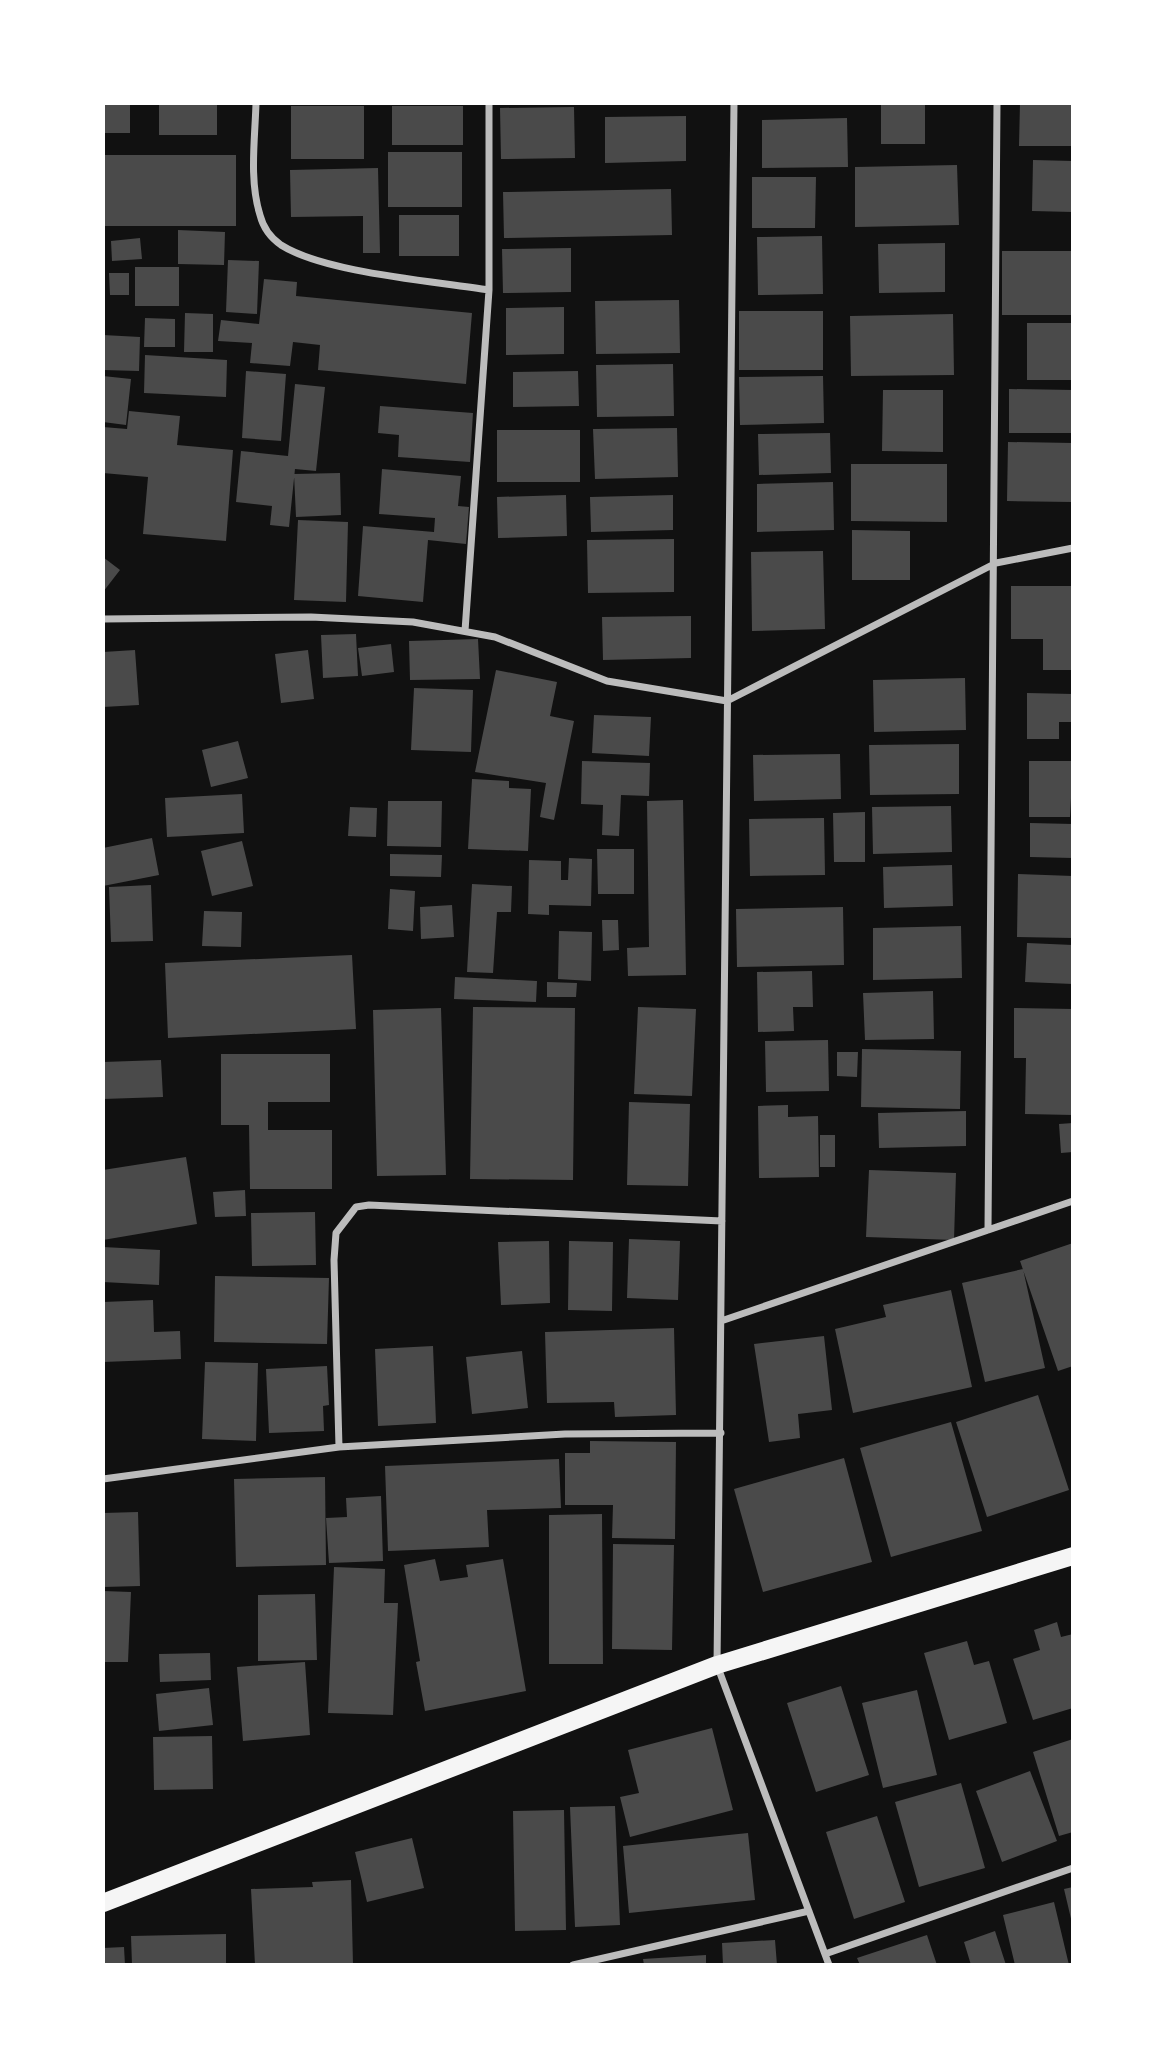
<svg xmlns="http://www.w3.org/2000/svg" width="1176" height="2068" font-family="'DM Sans',sans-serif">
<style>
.building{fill:#4a4a4a}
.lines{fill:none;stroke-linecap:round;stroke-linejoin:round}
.minor{stroke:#bcbcbc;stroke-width:7}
.primary{stroke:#f5f5f5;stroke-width:18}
</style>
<rect width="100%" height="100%" fill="#111"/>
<!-- building -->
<path class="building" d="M103 103H130V133H103Z
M159 103H217V135H159Z
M881 103H925V144H881Z
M1020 103H1073V146H1019Z
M291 106H364V159H291Z
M392 106H463V145H392Z
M574 107 575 158 501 159 500 108Z
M686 116V161L605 163V117Z
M847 118 848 167 762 168V120Z
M388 152H462V207H388Z
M103 155H236V226H103Z
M1033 160 1073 161V212L1032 211Z
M957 165 959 225 855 227V167Z
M378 168 380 253H363V216L291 217 290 170Z
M752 177H816L815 228H752Z
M671 189 672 235 504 238 503 192Z
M399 215H459V256H399Z
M178 230 225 232 224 265 178 264Z
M822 236 823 294 758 295 757 237Z
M140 238 142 259 112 261 111 241Z
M945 243V292L879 293 878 244Z
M571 248V292L503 293 502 249Z
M1002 251H1073V315H1002Z
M228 260 259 261 257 314 226 312Z
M135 267H179V306H135Z
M109 273H129V295H110Z
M264 279 297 282 296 296 472 313 466 384 318 370 320 345 293 342 290 366 250 363 252 343 218 341 221 320 259 324Z
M679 300 680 353 596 354 595 301Z
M564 307V354L506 355V308Z
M739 311H823V370H739Z
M185 313 213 314V352H184Z
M953 314 954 375 851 376 850 316Z
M145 318 175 319V347H144Z
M1027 323H1073V380H1027Z
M103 335 140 337 139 371 103 370Z
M145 355 227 360 226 397 144 393Z
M673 364 674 416 597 417 596 365Z
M246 371 286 374 281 441 242 438Z
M578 371 579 406 513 407V372Z
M103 376 131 379 126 425 103 422Z
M823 376 824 423 740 425 739 377Z
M295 384 325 387 316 471 295 469 289 527 270 525 272 506 236 502 241 451 288 456Z
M1009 389 1073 390V433H1009Z
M883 390H943V452L882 451Z
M380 406 473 413 470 462 398 457 399 435 378 433Z
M129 411 180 416 177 445 233 450 226 541 143 534 148 477 103 473V427L127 429Z
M677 428 678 477 595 479 593 429Z
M497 430H580V482H497Z
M830 433 831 473 759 475 758 434Z
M1008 442 1073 443V502L1007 501Z
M851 464H947V522L851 521Z
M382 469 461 476 458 506 469 507 466 544 428 540 423 602 358 596 363 526 434 532 435 518 379 514Z
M340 473 341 515 296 517 294 474Z
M833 482 834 530 757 532V484Z
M566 495 567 536 498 538 497 497Z
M673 495V530L591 532 590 497Z
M298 520 348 522 346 602 294 600Z
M852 530 910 531V580H852Z
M674 539V592L588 593 587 540Z
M823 551 825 629 752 631 751 552Z
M103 557 120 570 103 592Z
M1011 586H1073V670H1043V639H1011Z
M691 616V658L603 660 602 617Z
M356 634 358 676 323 678 321 635Z
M478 639 480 679 410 680 409 641Z
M391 644 394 672 362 676 358 648Z
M135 650 139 705 103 707V652Z
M308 650 314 699 281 703 275 654Z
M496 670 557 682 550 716 574 721 554 820 540 817 546 783 475 772Z
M965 678 966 730 874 732 873 680Z
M414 688 473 690 471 752 411 750Z
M1027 693 1073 694V722H1059V739H1027Z
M594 715 651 717 649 756 592 753Z
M238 741 248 778 211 787 202 750Z
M959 744V794L870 795 869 745Z
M840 754 841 799 754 801 753 755Z
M582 761 650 763 649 796 621 795 619 836 602 835 603 805 581 804Z
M1029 761H1073L1070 817H1029Z
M472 779 509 781V788L531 789 528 851 468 849Z
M242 794 244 833 167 837 165 798Z
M683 800 686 975 628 976 627 948 649 947 647 801Z
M388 801H442L441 847 387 846Z
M951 806 952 852 873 854 872 807Z
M350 807 377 808 376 837 348 836Z
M865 812V862H834L833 813Z
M824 818 825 875 750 876 749 819Z
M1030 823 1073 824V858L1030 857Z
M152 838 159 875 103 886V848Z
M242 841 253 886 212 896 201 851Z
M597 849H634V894H598Z
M390 854 442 855 441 877 390 876Z
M569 858 592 859 591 906 549 905V915L528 914 529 860 561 861V880H568Z
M952 865 953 906 884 908 883 867Z
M1018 874 1073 876V938L1017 937Z
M472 884 512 886 511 912H497L493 973 467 972Z
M151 885 153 941 111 942 109 887Z
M390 889 415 891 413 931 388 929Z
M452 905 454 937 421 939 420 907Z
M843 907 844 965 737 967 736 909Z
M204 911 242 912 241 947 202 946Z
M602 920H618L619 950 603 951Z
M961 926 962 978 873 980V928Z
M559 931 592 932 591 981 558 979Z
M1027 943 1073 945V984L1025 982Z
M352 955 356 1029 168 1038 165 963Z
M812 971 813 1007H793L794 1031 758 1032 757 972Z
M455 977 537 981 536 1002 454 999Z
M547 982 577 983 576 997H547Z
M933 991 934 1039 865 1040 863 993Z
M473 1007 575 1008 573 1180 470 1179Z
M638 1007 696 1009 692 1096 634 1094Z
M441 1008 446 1175 377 1176 373 1010Z
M1014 1008 1073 1009V1115L1025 1114 1026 1058H1014Z
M828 1040 829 1091 766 1092 765 1041Z
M862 1049 961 1051 960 1109 861 1107Z
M837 1052H858L857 1077 837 1076Z
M221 1054H330V1102H268V1130H332V1189H250L249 1125H221Z
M161 1060 163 1097 103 1099V1062Z
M629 1102 690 1104 688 1186 627 1185Z
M788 1105V1117L818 1116 819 1177 759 1178 758 1106Z
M966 1111V1146L879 1148 878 1113Z
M1073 1123V1152L1061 1153 1059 1124Z
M820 1135H835V1167H820Z
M186 1157 197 1224 103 1240V1170Z
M869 1170 956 1173 954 1240 866 1237Z
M245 1190 246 1216 215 1217 213 1192Z
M315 1212 316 1265 252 1266 251 1213Z
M629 1239 680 1241 678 1300 627 1298Z
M549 1241 550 1303 501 1305 498 1242Z
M569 1241 613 1242 612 1311 568 1310Z
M1073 1243V1366L1058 1371 1020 1261Z
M103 1247 160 1250 159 1285 103 1282Z
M1023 1269 1045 1368 985 1382 962 1283Z
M215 1276 329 1278 327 1344 214 1342Z
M951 1290 972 1387 853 1413 835 1329 886 1317 883 1305Z
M153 1300 154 1332 180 1331 181 1359 103 1362V1302Z
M674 1328 676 1415 615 1417 614 1402 547 1403 545 1332Z
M824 1336 832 1410 798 1414 800 1438 769 1442 754 1344Z
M433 1346 436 1423 378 1426 375 1349Z
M522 1351 528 1408 472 1414 466 1357Z
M205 1362 258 1363 256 1441 202 1439Z
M327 1366 329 1405 323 1406 324 1431 269 1433 266 1369Z
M1038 1395 1069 1490 987 1517 956 1422Z
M951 1422 982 1531 891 1557 860 1448Z
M590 1441 676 1442 675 1539 612 1538 613 1505H565V1453H590Z
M844 1458 872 1562 763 1592 734 1489Z
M559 1459 561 1508 487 1510 489 1547 388 1551 385 1466Z
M325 1477 326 1565 236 1567 234 1479Z
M381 1496 383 1561 329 1563 326 1518 347 1517 346 1498Z
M138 1512 140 1586 103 1587V1513Z
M602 1514 603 1664H549V1515Z
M613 1544 674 1545 672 1650 612 1649Z
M435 1559 440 1581 468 1577 466 1565 503 1559 526 1691 425 1711 416 1662 420 1661 404 1565Z
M334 1567 385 1569 384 1603H398L393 1715 328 1713Z
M103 1591 131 1592 128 1662H103Z
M315 1594 317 1660 258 1661V1595Z
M1057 1622 1061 1637 1073 1634V1708L1033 1720 1013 1659 1040 1650 1034 1630Z
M967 1641 974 1665 989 1661 1007 1723 949 1740 924 1653Z
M210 1653 211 1680 160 1682 159 1654Z
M305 1662 310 1735 243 1741 237 1667Z
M841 1686 869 1775 816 1792 787 1703Z
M209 1688 213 1725 159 1731 156 1694Z
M917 1690 937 1775 883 1788 862 1703Z
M712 1728 733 1810 630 1837 620 1797 639 1793 628 1750Z
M212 1736 213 1789 154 1790 153 1737Z
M1073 1739V1832L1059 1836 1033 1752Z
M1030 1771 1057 1841 1002 1862 976 1791Z
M961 1783 985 1868 919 1887 895 1802Z
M615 1806 620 1925 575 1927 570 1807Z
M564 1810 566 1930 515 1931 513 1811Z
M877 1816 905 1902 854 1919 826 1832Z
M748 1833 755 1900 629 1913 623 1846Z
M412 1838 424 1888 367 1902 355 1852Z
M351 1880 353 1965H255L251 1889 313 1887 312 1882Z
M1073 1887V1922L1072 1923 1064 1889Z
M1054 1902 1069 1965H1015L1003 1915Z
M995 1931 1006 1965H971L964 1942Z
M226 1934V1965H132L131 1936Z
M927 1935 937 1965H860L857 1958Z
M775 1940 777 1965H723L722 1943Z
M124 1947 125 1965H103V1948Z
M706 1955V1965H644L643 1959Z"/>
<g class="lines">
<!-- minor -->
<path class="minor" d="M256 103C255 139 249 180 260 215 263 227 271 238 281 245 325 273 434 281 489 290
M734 103 717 1665 829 1965
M103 619 311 617 413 622 495 637 607 681 727 701 996 563 1073 548
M465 631 489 290V103
M988 1230 997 103
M721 1321 1073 1201
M339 1447 334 1260 336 1233 356 1207 369 1205 722 1221
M103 1479 339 1447 565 1434 721 1433
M825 1954 1073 1868
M573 1965 809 1911"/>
<!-- primary -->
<path class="primary" d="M103 1903 717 1665 1073 1556"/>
</g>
<!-- border -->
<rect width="1176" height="2068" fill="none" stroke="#ffffff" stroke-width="210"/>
</svg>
